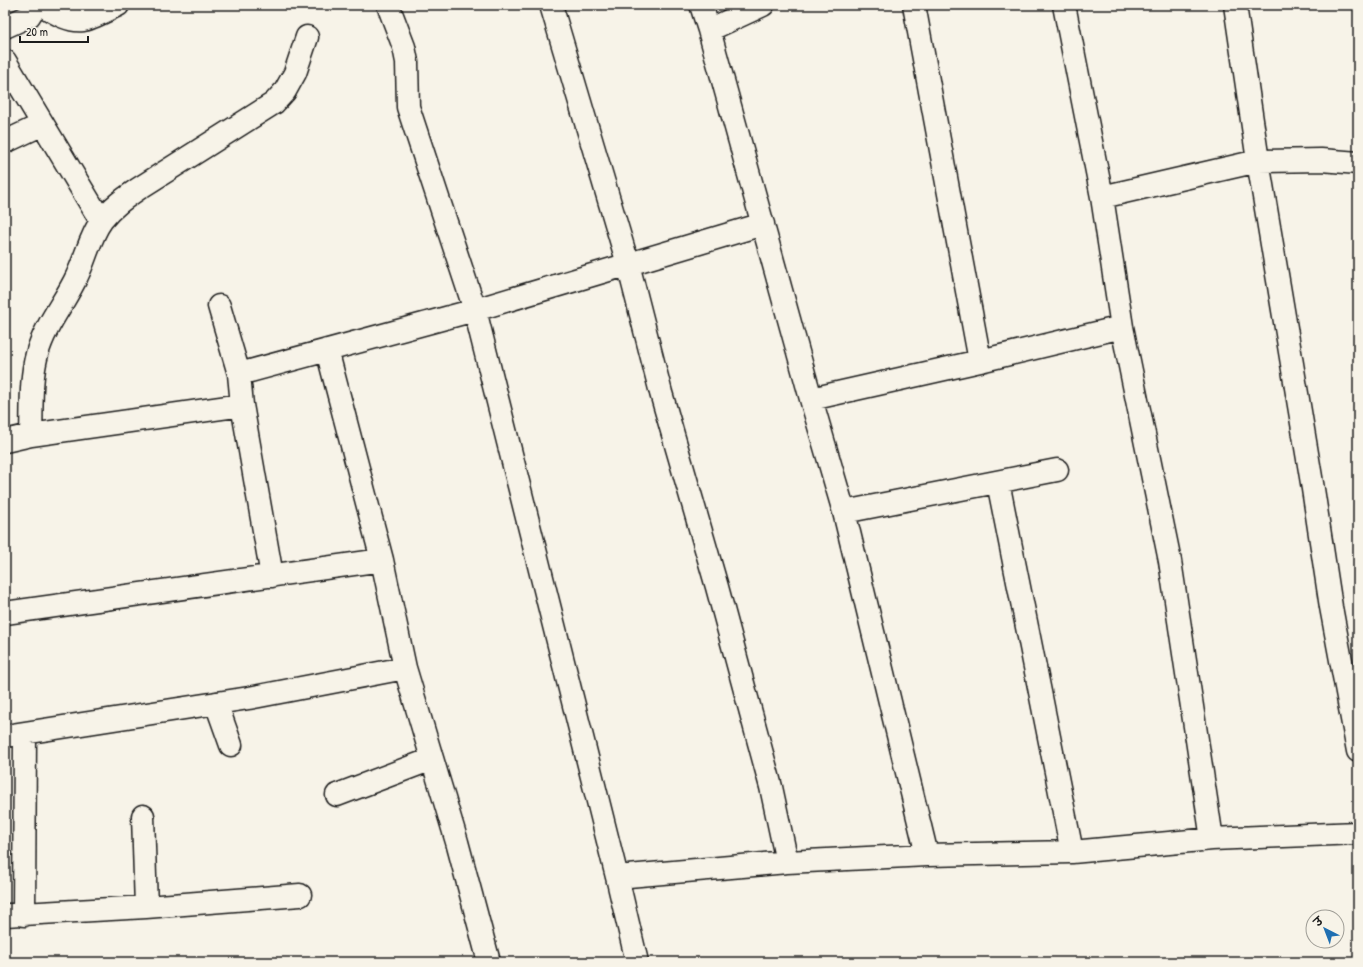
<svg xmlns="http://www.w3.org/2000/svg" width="1363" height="967" font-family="'Patrick Hand','Playpen Sans Deva',sans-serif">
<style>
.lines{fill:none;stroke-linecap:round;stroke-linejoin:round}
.minor-casing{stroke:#1c1c1c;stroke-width:25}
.minor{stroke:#f7f3e8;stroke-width:22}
</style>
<rect width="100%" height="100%" fill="#f7f3e8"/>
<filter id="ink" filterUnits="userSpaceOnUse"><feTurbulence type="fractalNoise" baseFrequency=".025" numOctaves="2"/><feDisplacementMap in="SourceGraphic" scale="8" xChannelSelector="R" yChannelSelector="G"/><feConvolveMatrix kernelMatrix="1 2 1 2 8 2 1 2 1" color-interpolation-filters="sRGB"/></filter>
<g filter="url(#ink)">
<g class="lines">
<!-- minor casing -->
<g class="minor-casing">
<path id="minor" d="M42 5C54 12 68 22 83 20 92 19 109 9 118 5
M388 5 404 47 407 62 408 107 475 310 617 877
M551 5 628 264 661 393 717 587 771 787 787 862
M701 5 709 30 763 5
M914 5 980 361
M1064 5 1102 197 1122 327 1170 561 1212 839
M1235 5 1258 161 1313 489 1331 607 1358 751
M5 27 29 16 36 5
M709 30 811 399 844 512 927 855
M5 61 101 221
M5 142 43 124
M1102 197 1258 161 1321 160 1358 163
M219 306 239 374 242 405 272 576
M327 350 382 560 405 668 457 842 489 962
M239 374 475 310 763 224
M811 399 980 361 1122 327
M31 435C32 409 30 380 37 354 45 325 65 302 77 276 86 258 90 236 102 220 112 207 125 198 138 189L274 103 285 91 295 73 307 37
M5 441 31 435 242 405
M998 482 1072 852
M844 512 1057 470
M5 613 382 560
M216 703 231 745
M5 736 249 698 405 668
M337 795 432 759
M143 816 146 907
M5 915 146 907 300 895
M24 915 25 733
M637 962 617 877 787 862 927 855 1072 852 1212 839 1358 833"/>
</g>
<!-- minor -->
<use href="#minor" class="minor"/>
</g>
</g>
<!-- margin -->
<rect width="1363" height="967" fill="none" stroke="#f7f3e8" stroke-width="20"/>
<rect x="10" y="10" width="1343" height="947" fill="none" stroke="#1c1c1c" stroke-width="1.5" filter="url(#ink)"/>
<!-- north arrow -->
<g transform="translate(1325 929) rotate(318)"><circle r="19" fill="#f7f3e8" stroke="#9f9d96"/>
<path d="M0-3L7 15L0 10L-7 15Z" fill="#1f6fb2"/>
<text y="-6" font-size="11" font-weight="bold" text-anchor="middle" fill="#1c1c1c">उ</text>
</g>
<!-- scale -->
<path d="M20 36v6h68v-6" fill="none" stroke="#1c1c1c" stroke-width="2"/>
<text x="26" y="36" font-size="12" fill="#1c1c1c" stroke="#f7f3e8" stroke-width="3" paint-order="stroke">20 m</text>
</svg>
